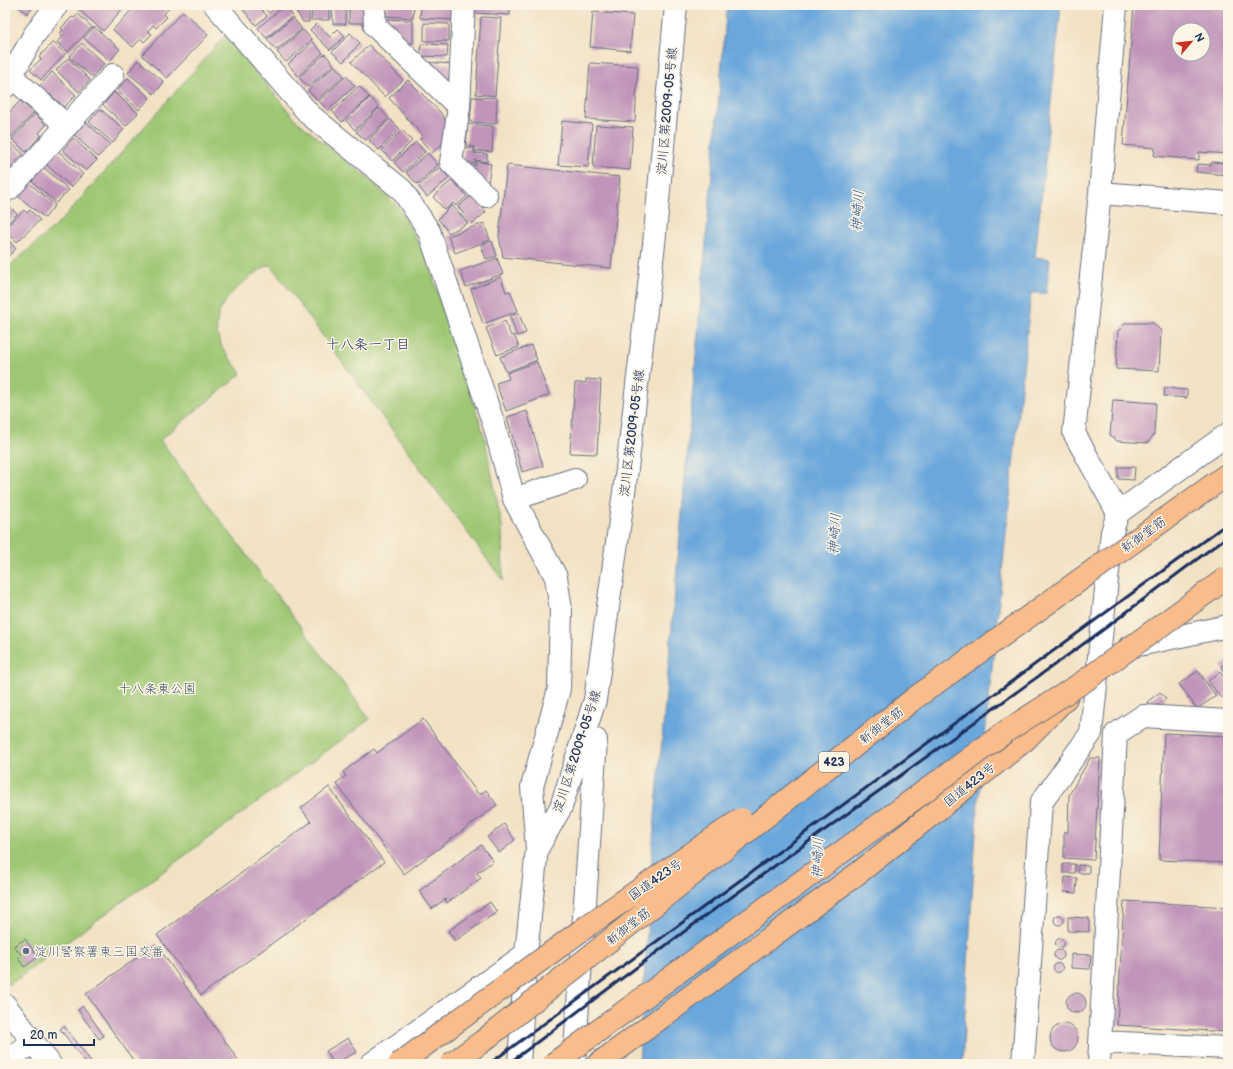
<svg xmlns="http://www.w3.org/2000/svg" width="1233" height="1069" font-family="'Balsamiq Sans','Klee One',sans-serif">
<style>
.green{fill:#9fc773;stroke:#5d7b68}
.water{fill:#6aa7dc;stroke:#426b9d}
.building{fill:#c195ba;fill-rule:evenodd}
.lines{fill:none;stroke-linecap:round;stroke-linejoin:round}
.minor-casing{stroke:#666e82;stroke-width:24}
.highway-casing{stroke:#666e82;stroke-width:24}
.minor{stroke:#fff;stroke-width:22}
.highway{stroke:#f9bc8a;stroke-width:22}
.rail{stroke:#1b2f5e;stroke-width:3}
.highway-bridge-casing{stroke:#666e82;stroke-width:24;stroke-linecap:butt}
.highway-bridge{stroke:#f9bc8a;stroke-width:22}
.service-dot{fill:#5c6f8a;stroke:#fcf5e5;stroke-width:1.5}
.labels{text-anchor:middle;stroke-width:3;stroke-linejoin:round;paint-order:stroke}
.shield{fill:#fcf5e5;stroke:#5e6a86;stroke-width:1}
.shield-label{font-size:12px;font-weight:bold;fill:#1b2f5e}
.street-label{font-size:13px;fill:#1b2f5e;stroke:#fcf5e5}
.park-label{font-size:13px;fill:#3c5563;stroke:#fcf5e5}
.service-label{font-size:13px;fill:#4e5e75;stroke:#fcf5e5;text-anchor:start}
.water-label{font-size:14px;font-style:italic;fill:#37598a;stroke:#fcf5e5}
.neighbourhood-label{font-size:14px;fill:#1b2f5e;stroke:#fcf5e5}
</style>
<rect width="100%" height="100%" fill="#fcf5e5"/>
<filter id="ink" filterUnits="userSpaceOnUse"><feTurbulence type="fractalNoise" baseFrequency=".025" numOctaves="2"/><feDisplacementMap in="SourceGraphic" scale="8" xChannelSelector="R" yChannelSelector="G"/><feConvolveMatrix kernelMatrix="1 2 1 2 8 2 1 2 1" color-interpolation-filters="sRGB"/></filter>
<filter id="wash" filterUnits="userSpaceOnUse"><feTurbulence type="fractalNoise" baseFrequency=".012" numOctaves="4" result="noise"/><feDisplacementMap in="SourceGraphic" scale="16" xChannelSelector="R" yChannelSelector="G"/><feGaussianBlur stdDeviation="0.9" result="paint"/><feColorMatrix in="noise" values="0 0 0 0 0 0 0 0 0 0 0 0 0 0 0 0 0 1.4 0 .05"/><feComposite in="paint" operator="in"/></filter>
<g filter="url(#wash)">
<rect width="100%" height="100%" fill="#f2e2c4"/>
<!-- green -->
<path class="green" d="M225 36 297 121 375 184 399 208 426 256 484 435 502 526 503 581 270 264C244 280 205 306 220 343 225 354 235 364 241 374L160 440 370 719 9 985 5 980V270L59 223Z"/>
<!-- water -->
<path class="water" d="M727 5H1061L1035 257 1050 259 1046 293H1031L977 813 962 1064H639L652 852Z"/>
<g id="blocks">
<!-- building -->
<path class="building" d="M17 5H35L27 14Z
M80 5H119L123 8 103 31 77 8Z
M136 5H168L170 7 164 14 167 17 156 28 153 25 148 31 152 34 144 42 141 39 133 47 113 30Z
M239 5H258L267 16 256 25Z
M262 5H279L269 13Z
M285 5 293 16 266 38 258 28Z
M292 5H309V22H303Z
M312 5H329V20H311Z
M332 5H346V24H333Z
M349 5H366V23H349Z
M387 5H414L413 18 386 16Z
M421 5H455V20L420 18Z
M473 5H510V15L472 13Z
M1134 5H1228V154L1199 152V160L1154 156 1155 148 1123 145ZM1179 30H1203V54H1179Z
M183 11 208 35 167 78 142 55Z
M593 12 633 15 630 51 590 47Z
M78 14 92 27 68 52 57 42 63 36 60 33 63 30 61 28 72 17 74 18Z
M481 17 501 18 495 96 476 94Z
M293 18 302 29 276 50 267 39Z
M386 19 413 20V43H400V35L391 34 385 28Z
M424 23 449 24V41H424Z
M316 24 330 37 338 29 345 36 330 50 310 30Z
M94 27 120 49 110 61 84 38Z
M303 30 312 40 286 62 277 52Z
M350 33 360 43 343 62 332 52Z
M53 42 65 54 41 80 30 70 41 59 39 57Z
M313 42 323 53 298 76 288 64Z
M82 43 104 64 93 76H91L69 57Z
M421 44 448 45 447 57 421 56Z
M369 45 403 80 385 97 351 62Z
M325 54 334 65 308 87 299 77Z
M68 58 90 80 79 92 56 70Z
M138 60 164 82 154 94 128 73Z
M426 62 450 64 449 80 432 79Z
M590 63 638 66 635 122 586 119Z
M335 66 344 76 317 100 308 90Z
M52 72 76 95 64 107 50 94 47 97 37 89Z
M346 76 355 86 328 110 319 101Z
M128 78 150 98 139 110 117 90Z
M408 80 441 113 446 122 442 144 432 153 420 139 423 136 389 98Z
M359 86 369 97 342 122 332 111Z
M114 92 138 113 126 126 103 105Z
M370 97 379 107 355 130 346 121Z
M472 97 497 98 496 124 470 122Z
M20 101 34 113 11 137 5 132V117Z
M379 108 389 118 366 140 356 132Z
M100 109 124 129 113 143 89 122Z
M35 114 46 125 39 133 41 135 26 152 12 139Z
M390 119 400 129 379 150 369 140Z
M562 121 592 124 588 167 558 165Z
M86 122 110 144 98 157 74 135Z
M468 124 493 126 492 152 475 151V147L466 146Z
M596 125 633 127 630 170 593 167Z
M402 130 412 141 392 161 382 150Z
M6 138 23 154 7 172 5 169Z
M73 138 97 160 86 171 63 150Z
M416 142 425 152 403 172 394 162Z
M474 148V153L487 154V162L475 160V164L463 161 464 149Z
M58 151 83 174 71 187 46 164Z
M428 153 438 165 417 184 406 172Z
M476 161 491 164 488 182 481 181 464 163 476 166Z
M1212 162 1228 163 1227 175 1196 172 1197 164 1211 165Z
M507 165 620 177 611 268 503 257 499 236Z
M440 167 449 178 427 197 418 186Z
M44 168 69 190 56 203 32 181Z
M452 180 467 196 456 206 453 203 445 210 433 197Z
M29 183 55 205 45 218 18 196Z
M472 195 486 212 472 224 458 207Z
M5 196 11 202 8 205 17 214 5 226Z
M452 205 468 223 449 233 438 219Z
M24 210 27 213 30 210 40 220 17 242 7 232 9 230 6 227Z
M484 223 490 240 455 253 448 236Z
M5 236 16 249 5 259Z
M492 241 497 256 486 259 481 245Z
M497 258 503 274 466 287 460 271Z
M501 277 506 292 510 291 518 311 483 324 471 289Z
M519 313 526 333 517 336 510 316Z
M505 321 511 336 514 335 519 347 497 355 486 328Z
M1126 323H1153L1161 331 1159 371 1116 369 1118 331Z
M531 345 537 360 506 372 500 357Z
M537 362 549 395 506 411 496 383 509 379 507 373Z
M586 379 601 380 597 454 570 453 575 383H586Z
M1165 388 1187 390V398L1164 396Z
M1113 400 1156 403 1154 434 1148 443 1117 441 1110 435Z
M527 411 543 466 522 472 507 417Z
M1118 467H1135L1134 480 1118 479Z
M1228 661V677L1221 666Z
M1198 671 1216 696 1197 709 1179 684Z
M1220 672 1228 683V693L1221 698 1208 681Z
M1160 692 1166 699 1152 709 1147 702Z
M423 719 479 795 486 790 497 805 404 874 336 783 346 776 343 772 374 749 377 753Z
M1164 733 1228 736V863L1159 860Z
M1090 758H1100L1094 860 1064 858V832H1068L1069 795Z
M329 787 384 862 201 995 157 935 311 822 301 808Z
M504 824 515 840 499 853 487 837Z
M481 845 493 861 477 873 481 878 447 903 445 899 432 909 419 891Z
M1063 864H1075V873H1063Z
M1078 865 1089 866V873H1078Z
M1065 877 1077 878 1076 893 1064 892Z
M1124 901 1228 907V1032L1117 1025Z
M490 902 497 912 455 941 448 931Z
M1054 920a5 5 0 1 1 10 0a5 5 0 1 1-10 0Z
M1068 917 1089 918V932L1068 931Z
M1055.5 943a4.5 4.5 0 1 1 9 0a4.5 4.5 0 1 1-9 0Z
M25 939 38 957 24 967 18 958 21 955 14 946Z
M156 944 241 1064H136L86 994Z
M1054 955a5 5 0 1 1 10 0a5 5 0 1 1-10 0Z
M1071 954 1091 955 1090 969 1071 968Z
M1053.5 968a4.5 4.5 0 1 1 9 0a4.5 4.5 0 1 1-9 0Z
M1066 1003a10 10 0 1 1 20 0a10 10 0 1 1-20 0Z
M83 1006 104 1036 99 1039 78 1010Z
M1050 1038a14 14 0 1 1 28 0a14 14 0 1 1-28 0Z
M64 1026 93 1064H87L60 1029Z
M348 1038 357 1052 333 1064 326 1051Z"/>
</g>
</g>
<g filter="url(#ink)">
<use href="#blocks" fill-opacity="0" stroke="#666e82" stroke-width="1"/>
<g class="lines">
<!-- minor casing -->
<g class="minor-casing">
<path id="minor" d="M215 5 310 115 402 190 429 231 495 428 514 499 556 577 561 610 559 689 532 787 537 849 526 954 519 1064
M374 5 375 26 459 107
M464 5 459 107 451 162 486 196
M11 76 67 126
M5 87 34 35 57 5
M9 189 113 75
M1100 193 1228 203
M514 499 575 479
M1118 513 1228 434
M1129 647 1228 626
M537 849 561 807 595 700 625 485 654 244 676 5
M5 1005 50 1064
M1100 1042 1228 1048
M5 1062 33 1042
M371 1064 526 954
M574 1064 596 740
M1023 1064 1041 803 1091 733 1112 532 1118 513 1074 433 1100 193 1116 5
M1099 1064 1116 734 1143 716 1228 721"/>
</g>
<!-- highway casing -->
<g class="highway-casing">
<path id="highway" d="M598 1064 861 871 1025 740 1066 698"/>
</g>
<!-- minor -->
<use href="#minor" class="minor"/>
<!-- highway -->
<use href="#highway" class="highway"/>
<!-- rail -->
<path class="rail" d="M489 1064 1228 523
M508 1064 701 919 1100 632 1228 536"/>
<!-- highway-bridge casing -->
<g class="highway-bridge-casing">
<path id="highway-bridge" d="M399 1064 590 924 741 819
M451 1064 483 1041 915 698 1228 474
M553 1064 1008 730 1083 682 1228 577"/>
</g>
<!-- highway-bridge -->
<use href="#highway-bridge" class="highway-bridge"/>
</g>
</g>
<!-- markers -->
<circle class="service-dot" cx="26" cy="951" r="4"/>
<g class="labels">
<!-- shield labels -->
<rect class="shield" x="819" y="752" width="30" height="20" rx="3"/>
<g class="shield-label">
<text x="834" y="766">423</text>
</g>
<!-- street labels -->
<g class="street-label">
<text transform="translate(666 111) rotate(-85)" y="5">淀川区第2009-05号線</text>
<text transform="translate(631 433) rotate(-83)" y="5">淀川区第2009-05号線</text>
<text transform="translate(1143 534) rotate(-36)" y="5">新御堂筋</text>
<text transform="translate(881 725) rotate(-38)" y="5">新御堂筋</text>
<text transform="translate(576 751) rotate(-72)" y="5">淀川区第2009-05号線</text>
<text transform="translate(969 784) rotate(-39)" y="5">国道423号</text>
<text transform="translate(655 879) rotate(-35)" y="5">国道423号</text>
<text transform="translate(628 926) rotate(-38)" y="5">新御堂筋</text>
</g>
<!-- park labels -->
<g class="park-label">
<text x="157" y="693">十八条東公園</text>
</g>
<!-- service labels -->
<g class="service-label">
<text x="34" y="956">淀川警察署東三国交番</text>
</g>
<!-- water labels -->
<g class="water-label">
<text transform="translate(857 211) rotate(-86)" y="5">神崎川</text>
<text transform="translate(834 534) rotate(-86)" y="5">神崎川</text>
<text transform="translate(817 858) rotate(-88)" y="5">神崎川</text>
</g>
<!-- neighbourhood labels -->
<g class="neighbourhood-label">
<text x="368" y="349">十八条一丁目</text>
</g>
</g>
<!-- margin -->
<rect width="1233" height="1069" fill="none" stroke="#fcf5e5" stroke-width="20"/>
<!-- north arrow -->
<g transform="translate(1191 42) rotate(62)"><circle r="19" fill="#fcf5e5" stroke="#a2a6af"/>
<path d="M0-3L7 15L0 10L-7 15Z" fill="#c8321e"/>
<text y="-6" font-size="11" font-weight="bold" text-anchor="middle" fill="#1b2f5e">N</text>
</g>
<!-- scale -->
<path d="M24 1039v6h70v-6" fill="none" stroke="#1b2f5e" stroke-width="2"/>
<text x="30" y="1039" font-size="12" fill="#1b2f5e" stroke="#fcf5e5" stroke-width="3" paint-order="stroke">20 m</text>
</svg>
